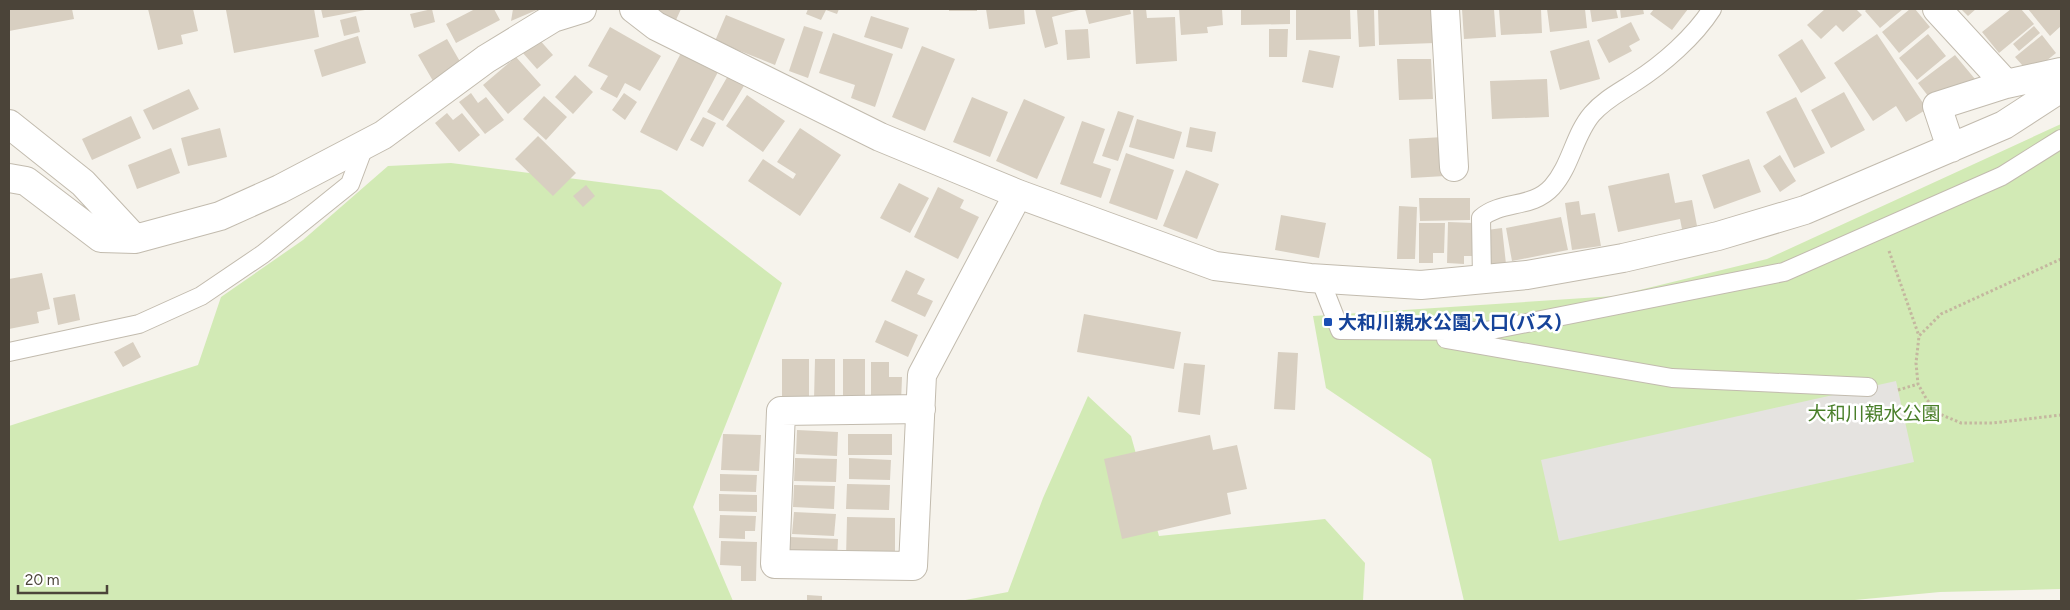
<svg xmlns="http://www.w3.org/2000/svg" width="2070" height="610" font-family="Figtree,'Noto Sans JP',sans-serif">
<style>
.green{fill:#d2eab5}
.parking{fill:#e5e3e0}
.building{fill:#d8cfc1}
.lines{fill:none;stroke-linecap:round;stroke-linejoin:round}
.lane-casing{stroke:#c2bbae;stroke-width:20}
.street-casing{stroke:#c2bbae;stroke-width:30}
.path{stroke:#c4b79f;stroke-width:3;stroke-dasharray:2.5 2.5;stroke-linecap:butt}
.lane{stroke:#fff;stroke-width:18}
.street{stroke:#fff;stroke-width:28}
.transit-dot{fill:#1a4fb4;stroke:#fff;stroke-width:2}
.labels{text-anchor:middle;stroke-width:5;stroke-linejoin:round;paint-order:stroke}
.transit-label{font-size:19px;font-weight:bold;fill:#164399;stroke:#fff;text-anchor:start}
.park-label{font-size:19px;fill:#4a7f2a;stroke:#fff}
</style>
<rect width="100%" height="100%" fill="#f6f3ec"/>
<!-- green -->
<path class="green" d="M2061 124V589L1940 592 1844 601H1464L1431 459 1326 388 1313 316 1615 296 1767 259Z
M451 163 661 190 782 283 693 507 733 601H9V426L198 365 221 297 303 240 388 166Z
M1088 396 1131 436 1159 536 1325 519 1365 563 1363 601H960L1008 592 1043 498Z"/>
<!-- parking -->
<path class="parking" d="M1896 381 1914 462 1559 541 1541 460Z"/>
<!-- building -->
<path class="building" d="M9 9H72L74 19 9 31Z
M148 9H193L198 31 181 35 183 44 158 50Z
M314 9 319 37 234 53 226 10Z
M321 9H365V10L323 18Z
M432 9 435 22 414 28 410 14Z
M475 9H494L500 20 456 43 446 24Z
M513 9H539L511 21Z
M652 9H681L676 20Z
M808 9H839L837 14 826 10 821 20 806 14Z
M949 9H977V11H949Z
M986 9H1024L1025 24 989 29Z
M1035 9H1083L1052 17 1058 44 1045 48Z
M1085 9H1130L1131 14 1089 24Z
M1133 9H1146L1147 18 1175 17 1177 61 1136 64Z
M1179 9H1222L1223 25 1207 27 1208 33 1181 35Z
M1241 9H1290V24L1241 25Z
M1296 9H1350L1351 39 1296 40Z
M1357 9H1374L1375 46 1359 47Z
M1378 9H1434L1435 43 1379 45Z
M1462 9H1494L1496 37 1464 39Z
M1499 9H1541L1542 33 1501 35Z
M1547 9H1585L1587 28 1550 32Z
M1590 9H1616L1618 18 1592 22Z
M1620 9H1643L1644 14 1621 18Z
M1654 9H1688L1672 30 1650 14Z
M1825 9H1856L1862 15 1843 32 1836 25 1821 39 1807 25Z
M1867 9H1903L1880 28 1865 11Z
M1910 9H1915L1930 27 1899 53 1882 32Z
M1961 9H1976L1968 16Z
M2011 9H2021L2034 24 1999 53 1982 32Z
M2028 9H2061V26L2050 36Z
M726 15 785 39 775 65 715 41Z
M356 16 360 32 344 36 340 20Z
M871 16 909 28 902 49 864 37Z
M1631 22 1640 40 1629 46 1632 51 1609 63 1597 40Z
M804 26 823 32 808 78 789 71Z
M2034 26 2040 33 2019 51 2013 44Z
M610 27 661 56 640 91 625 83 617 98 600 89 608 76 588 66Z
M1088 29 1090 58 1067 60 1065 30Z
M1269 29H1288L1287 57H1269Z
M833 33 893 54 875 107 851 98 855 85 819 73Z
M1877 34 1927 109 1906 122 1896 106 1873 121 1834 63Z
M1928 34 1946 56 1917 80 1899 58Z
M2042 35 2056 53 2030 74 2015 57Z
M358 36 366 63 322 77 314 50Z
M538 38 553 55 537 69 522 52Z
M447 39 462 65 433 81 418 55Z
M1802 39 1826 78 1801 93 1778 55Z
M1589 40 1600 79 1560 90 1550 51Z
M922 46 955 59 925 131 892 117Z
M1309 50 1340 56 1333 88 1302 82Z
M681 53 718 72 677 151 640 132Z
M1955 55 1975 79 1954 96 1948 88 1932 101 1918 83Z
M516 57 541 85 508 114 483 85Z
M1397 59H1431L1433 99 1399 100Z
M729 74 745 84 723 121 707 112Z
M575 75 593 92 573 114 555 97Z
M1547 79 1549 117 1492 119 1490 81Z
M189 89 199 109 153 130 143 110Z
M1844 92 1865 130 1831 148 1811 110Z
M471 93 478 103 486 97 504 120 485 134 459 102Z
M624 93 637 102 625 120 612 110Z
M747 95 785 121 763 152 726 126Z
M544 96 567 117 546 140 523 119Z
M972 97 1008 112 990 157 953 142Z
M1796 97 1825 153 1794 168 1766 112Z
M1024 99 1065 117 1037 179 996 161Z
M1118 111 1134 116 1118 161 1102 156Z
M447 113 453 120 462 113 480 135 459 152 435 123Z
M131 116 141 138 92 160 82 139Z
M703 117 716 123 703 147 690 140Z
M1137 119 1182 132 1174 159 1129 147Z
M1082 121 1105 129 1093 163 1111 169 1101 198 1060 184Z
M1190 127 1216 132 1212 152 1186 147Z
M220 128 227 157 188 166 181 138Z
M800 128 841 155 800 216 748 181 763 159 793 179 796 174 777 162Z
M538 136 576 173 553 196 515 159Z
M1443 137 1445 176 1411 178 1409 139Z
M171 148 180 173 137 189 128 165Z
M1126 153 1174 170 1157 220 1109 203Z
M1780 155 1796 181 1780 192 1763 166Z
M1749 159 1761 192 1714 209 1702 175Z
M1186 170 1219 184 1197 239 1163 226Z
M1669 173 1675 203 1692 200 1698 231 1683 234 1680 219 1618 232 1608 186Z
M899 183 929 198 910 233 880 218Z
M586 185 595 196 583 207 573 196Z
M938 187 964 200 960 208 979 217 958 259 914 237Z
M1419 198H1470V220L1420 221Z
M1579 201 1581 215 1595 213 1601 246 1572 250 1565 203Z
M1399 206 1417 207 1415 259H1397Z
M1281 215 1326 223 1319 258 1275 250Z
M1561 217 1568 250 1512 261 1506 228Z
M1448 222 1474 223 1473 256H1464V264L1447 263Z
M1419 223H1445L1444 253H1433V263H1419Z
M1502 228 1506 264 1491 265 1487 230Z
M906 270 925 279 917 294 933 301 925 317 891 301Z
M42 273 50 309 37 312 39 323 9 329V279Z
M75 294 80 320 58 325 53 298Z
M1084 314 1181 332 1174 369 1077 352Z
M885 320 918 335 908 357 875 342Z
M133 342 141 357 123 367 114 352Z
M1278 352 1298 353 1295 410 1274 409Z
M782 359H809V399L782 400Z
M815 359H835V400H814Z
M843 359H865V399H843Z
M871 362H889V377H902L901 403H871Z
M1184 363 1205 365 1200 415 1178 412Z
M797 430 838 432 837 456 796 454Z
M723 434 761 435 759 471 721 470Z
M848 434H892V455H848Z
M1210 435 1213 450 1237 445 1247 489 1227 493 1231 514 1122 539 1104 459Z
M795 458 837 459 836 482 794 481Z
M849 458 891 460 890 480 849 479Z
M720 474 757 475 756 492 720 491Z
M847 484 890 485 889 510 846 509Z
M794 485 835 486 834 509 793 507Z
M719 494 757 495V512L719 511Z
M794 512 836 514 834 536 792 534Z
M720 515 756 516 755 531H745V539L719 538Z
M847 517 895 518V559L846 558Z
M789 537 838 539 837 561 788 559Z
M721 541 757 542 756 581H741V566L720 565Z
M807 595 822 596V601H807Z"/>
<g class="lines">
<!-- lane casing -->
<g class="lane-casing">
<path id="lane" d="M1320 279 1340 330 1486 331 1784 272 2002 176 2061 139
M1482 279 1481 218C1502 200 1532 209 1552 187 1571 166 1574 135 1592 114 1604 100 1620 92 1635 82 1663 64 1694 37 1712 9
M1446 339 1672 378 1868 387
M9 352 139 324 201 296 263 254 350 184 365 144"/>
</g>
<!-- street casing -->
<g class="street-casing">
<path id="street" d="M634 9 656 26 880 137 1018 194 1215 266 1310 278 1421 285 1527 275 1623 258 1718 236 1805 210 2004 125 2061 88
M1445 9 1454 167
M1937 9 2006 84
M9 124 83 183 135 239
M1951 148 1937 106 2006 84 2061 72
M9 178 26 181 101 238 135 239 220 216 280 189 383 135 486 59 553 18 582 9
M921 409 781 411 775 564 913 566 922 375 1018 194"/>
</g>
<!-- path -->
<path class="path" d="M1889 251 1919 336
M2061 259 1941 314 1919 336 1916 363 1918 384 1927 400 1942 415 1961 423H1993L2061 415
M1898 390 1918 384"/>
<!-- lane -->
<use href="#lane" class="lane"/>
<!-- street -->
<use href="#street" class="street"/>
</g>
<!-- markers -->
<rect class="transit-dot" x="1323" y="317" width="10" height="10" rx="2.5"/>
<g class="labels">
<!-- transit labels -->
<g class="transit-label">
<text x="1338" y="329">大和川親水公園入口(バス)</text>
</g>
<!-- park labels -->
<g class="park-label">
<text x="1874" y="420">大和川親水公園</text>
</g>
</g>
<!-- border -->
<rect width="2070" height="610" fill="none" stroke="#4b4439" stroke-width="20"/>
<!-- scale -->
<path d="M18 585v8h89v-8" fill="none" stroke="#4b4439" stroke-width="2.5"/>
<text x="25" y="585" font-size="15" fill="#4b4439" stroke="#ffffff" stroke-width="4" paint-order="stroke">20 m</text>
</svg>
